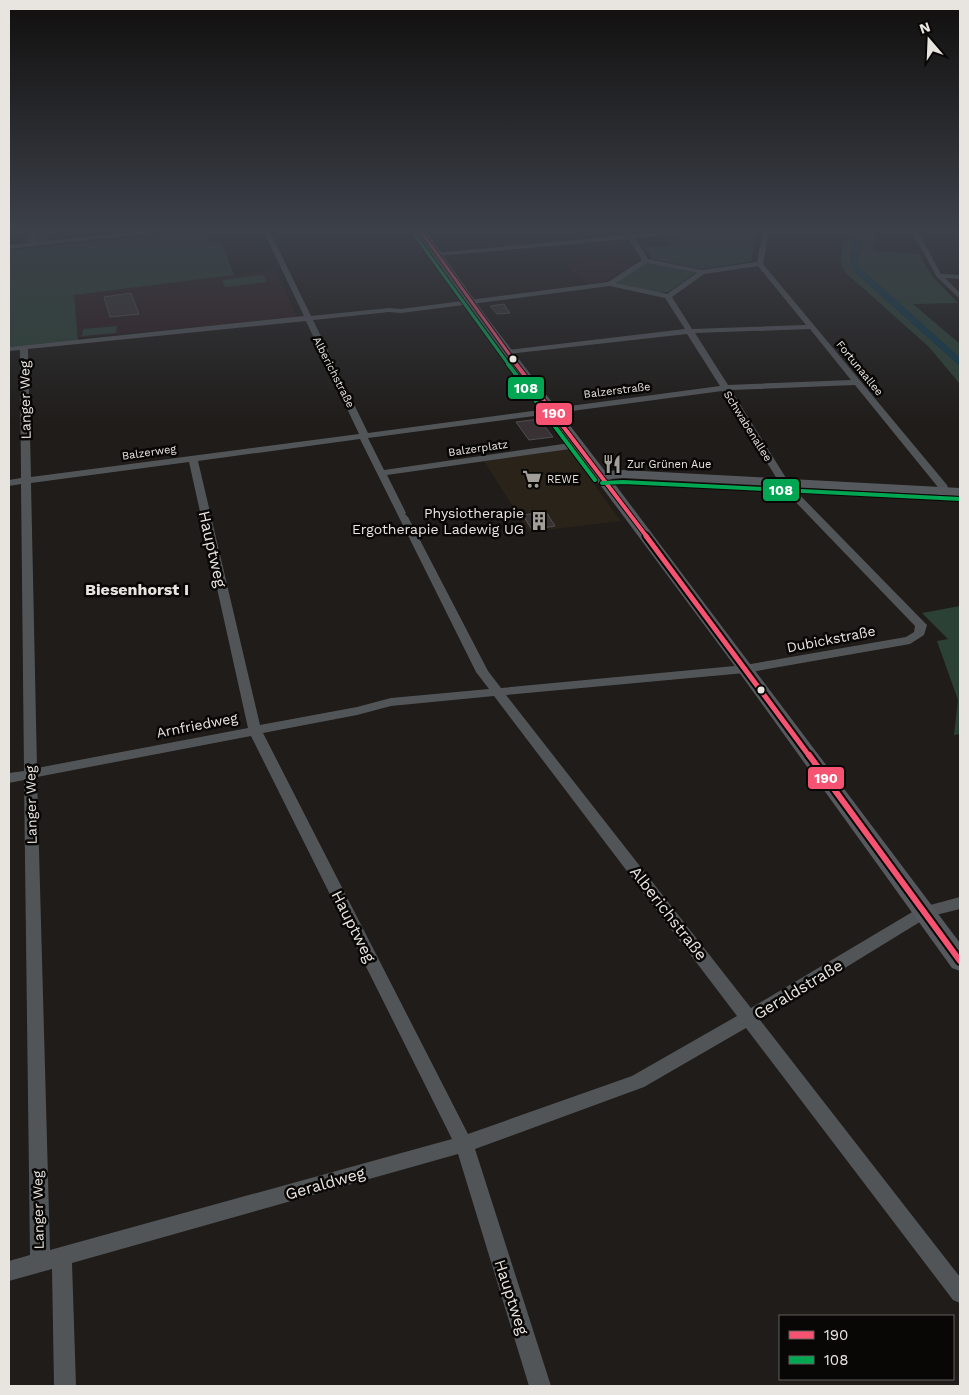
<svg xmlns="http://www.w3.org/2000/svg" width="969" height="1395" viewBox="0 0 969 1395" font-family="'Work Sans',sans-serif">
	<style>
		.built { fill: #2a2319 }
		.education { fill: #2f1e20 }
		.green { fill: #2c4135 }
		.water { fill: #0f3a4a }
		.building { fill: #393235; stroke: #504e4e }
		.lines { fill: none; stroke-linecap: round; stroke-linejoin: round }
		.street { fill: #525558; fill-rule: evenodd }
		.secondary { fill: #55585d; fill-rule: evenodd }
		.bus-1-far3-casing { stroke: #090705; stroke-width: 5 }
		.bus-1-far2-casing { stroke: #090705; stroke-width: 6 }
		.bus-1-far1-casing { stroke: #090705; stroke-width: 9 }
		.bus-1-casing { stroke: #090705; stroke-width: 10 }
		.bus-2-far1-casing { stroke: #090705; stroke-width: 5 }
		.bus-2-casing { stroke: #090705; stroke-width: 6 }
		.bus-1-far3 { stroke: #f65372; stroke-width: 3 }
		.bus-1-far2 { stroke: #f65372; stroke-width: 4 }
		.bus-1-far1 { stroke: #f65372; stroke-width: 5 }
		.bus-1 { stroke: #f65372; stroke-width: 6 }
		.bus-2-far1 { stroke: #00a651; stroke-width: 3 }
		.bus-2 { stroke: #00a651; stroke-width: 4 }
		.bus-dot { fill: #e8e5e1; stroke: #090705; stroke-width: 2 }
		.labels { text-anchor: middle; stroke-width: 5; stroke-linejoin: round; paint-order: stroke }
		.far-street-label { font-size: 11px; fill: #e8e5e1; stroke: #090705 }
		.far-poi-label { font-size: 11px; fill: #e8e5e1; stroke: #090705; text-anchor: start }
		.street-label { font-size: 14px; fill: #e8e5e1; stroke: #090705 }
		.poi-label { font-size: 14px; fill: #e8e5e1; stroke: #090705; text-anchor: end }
		.near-street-label { font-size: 16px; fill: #e8e5e1; stroke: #090705 }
		.quarter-label { font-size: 16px; font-weight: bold; fill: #e8e5e1; stroke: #090705 }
		.line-badge { stroke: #090705; stroke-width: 2 }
		.badge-label { font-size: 14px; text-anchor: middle; font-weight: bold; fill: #fff }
	</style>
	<rect width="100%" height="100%" fill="#1f1c19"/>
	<g class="built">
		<path d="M500 230H574L584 239 505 247 502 243 511 242Z"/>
		<path d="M568 449 621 521 529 532 484 461Z"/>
	</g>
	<g class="education">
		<path d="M605 260 630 266 605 281 588 284 565 265Z"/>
		<path d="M275 270 297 317 78 338 73 295Z"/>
	</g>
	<g class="green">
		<path d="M26 230H53V241L25 243Z"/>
		<path d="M728 230H757L751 262 700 269 652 259 644 247 673 246 662 236Z"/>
		<path d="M840 230H850C856 245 850 251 851 265L858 275 960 366V384L929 347 846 273C835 259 847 246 840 230Z"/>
		<path d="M857 230H874L877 237V241L873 243V251L919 254 931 275 958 303 913 304 960 344V358L857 265 862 246Z"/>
		<path d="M204 231 210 243 221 242 234 275 74 295 78 340 9 347V250Z"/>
		<path d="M650 262 692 271 696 273 668 292 660 293 618 284 617 281 645 263Z"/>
		<path d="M263 275 267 282 225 287 222 280Z"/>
		<path d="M117 326 116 333 82 336 83 329Z"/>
		<path d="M960 606V734L954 735 958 700 937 641 948 639 922 613Z"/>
	</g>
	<path class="water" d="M850 230H857C864 243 858 252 857 265L960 358V366L858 275 851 265 854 244Z"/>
	<g class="building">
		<path d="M131 293 139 314 110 317 104 297Z"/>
		<path d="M504 304 510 313 497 314 490 306Z"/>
		<path d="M539 419 553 437 529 440 516 422Z"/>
		<path d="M546 512 555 526 532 530 523 515Z"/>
	</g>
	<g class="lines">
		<g class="street">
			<path d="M30 230H36V242L155 230H178L9 249V245L30 243Z"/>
			<path d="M263 230H269L311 316 389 308 401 309 608 282 642 260 629 239 436 256 435 255 438 253 626 235 624 230H630L633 235 680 230H705L635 238 648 259 701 270 757 262 763 230H769L763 264 947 485 949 491 947 493H941L937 486 855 385 731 390 791 486 925 623 927 625 924 635 910 644 745 673 506 695 751 1008 919 908 960 897V909L928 917 760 1020 960 1277V1303L953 1300 746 1028 644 1087 475 1149 551 1386H529L458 1154 72 1263 76 1386H54L52 1269 9 1281V1261L30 1255 24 780 9 783V773L24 771 21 484 9 486V480L21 478 20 350 9 351V347L304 316ZM647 263 695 272 697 273 667 294 616 283ZM758 266 806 325 692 329 672 297 704 274ZM610 286 665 298 685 329 508 350 504 352 508 354 687 334 720 386 368 433 313 320 389 312 401 313ZM306 321 359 434 31 477 28 349ZM810 329 851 380 728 385 695 333ZM722 391 784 490 915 626 914 632 906 637 745 665 501 688 488 671 408 517 405 514 406 513 387 475 577 448 582 445 577 442 384 470 368 438ZM360 439 476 672 489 689 391 698 357 707 260 725 198 461ZM189 462 248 728 37 768 31 483ZM494 696 737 1016 632 1076 468 1134 263 733 357 715 391 706ZM251 736 452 1139 50 1250 37 777Z"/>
			<path d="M911 230H917L941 274 960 275V279L945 278 960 293V299L937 277Z"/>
		</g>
		<path class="secondary" d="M415 230H425L488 319 605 471 623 470 960 488V496L623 478 611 479 960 943V971L952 968 731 661 480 323Z"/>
		<g class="bus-1-far3-casing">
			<path id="bus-1-far3" d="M420 230 517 365"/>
		</g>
		<g class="bus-1-far2-casing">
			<path id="bus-1-far2" d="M516 364 647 537"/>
		</g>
		<g class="bus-1-far1-casing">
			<path id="bus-1-far1" d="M646 536 810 757"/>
		</g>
		<g class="bus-1-casing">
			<path id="bus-1" d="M809 755 960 961"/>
		</g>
		<g class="bus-2-far1-casing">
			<path id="bus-2-far1" d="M414 234 509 365"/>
		</g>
		<g class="bus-2-casing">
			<g id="bus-2">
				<path d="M508 364 595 480"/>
				<path d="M602 483 623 482 960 499"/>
			</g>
		</g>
		<use href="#bus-1-far3" class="bus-1-far3"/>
		<use href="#bus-1-far2" class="bus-1-far2"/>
		<use href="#bus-1-far1" class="bus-1-far1"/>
		<use href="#bus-1" class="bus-1"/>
		<use href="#bus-2-far1" class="bus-2-far1"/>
		<use href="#bus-2" class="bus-2"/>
	</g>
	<linearGradient id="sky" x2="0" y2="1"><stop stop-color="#110f0e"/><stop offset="0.54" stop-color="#3c4049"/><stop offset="1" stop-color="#3c4049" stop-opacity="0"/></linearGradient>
	<rect width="969" height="425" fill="url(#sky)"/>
	<defs>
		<g id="restaurant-bare" transform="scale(1.5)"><path d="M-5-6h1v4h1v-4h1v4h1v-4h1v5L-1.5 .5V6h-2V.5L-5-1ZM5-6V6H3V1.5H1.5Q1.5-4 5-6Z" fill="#a29f9b" stroke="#090705" stroke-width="2.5" paint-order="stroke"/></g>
		<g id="supermarket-bare" transform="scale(1.5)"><path d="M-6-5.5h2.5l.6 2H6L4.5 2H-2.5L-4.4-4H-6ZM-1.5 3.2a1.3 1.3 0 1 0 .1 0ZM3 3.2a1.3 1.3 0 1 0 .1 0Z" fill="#a29f9b" stroke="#090705" stroke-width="2.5" paint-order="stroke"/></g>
		<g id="building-bare" transform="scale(1.5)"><path d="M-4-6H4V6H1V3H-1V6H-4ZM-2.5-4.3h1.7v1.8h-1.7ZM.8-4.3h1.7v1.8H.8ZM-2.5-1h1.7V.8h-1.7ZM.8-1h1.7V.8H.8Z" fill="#a29f9b" stroke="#090705" stroke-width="2.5" paint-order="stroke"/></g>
	</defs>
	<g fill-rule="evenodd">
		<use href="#restaurant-bare" x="612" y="464"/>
		<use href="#supermarket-bare" x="532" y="479"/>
		<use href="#building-bare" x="539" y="521"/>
	</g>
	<g class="bus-dot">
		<circle cx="513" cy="359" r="4.5"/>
		<circle cx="761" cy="690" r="4.5"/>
	</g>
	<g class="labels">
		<g class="far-street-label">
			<text transform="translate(860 368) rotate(51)" y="4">Fortunaallee</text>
			<text transform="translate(334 372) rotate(63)" y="4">Alberichstraße</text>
			<text transform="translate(617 390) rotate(-7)" y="4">Balzerstraße</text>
			<text transform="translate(748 426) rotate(58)" y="4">Schwabenallee</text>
			<text transform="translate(478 448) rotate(-8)" y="4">Balzerplatz</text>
			<text transform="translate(149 452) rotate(-8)" y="4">Balzerweg</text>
		</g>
		<g class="far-poi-label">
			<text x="627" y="468">Zur Grünen Aue</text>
			<text x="547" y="483">REWE</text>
		</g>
		<g class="street-label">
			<text transform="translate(25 400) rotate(-91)" y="5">Langer Weg</text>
			<text transform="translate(831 639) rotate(-11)" y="5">Dubickstraße</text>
			<text transform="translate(197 725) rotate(-11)" y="5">Arnfriedweg</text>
			<text transform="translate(31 805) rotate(-91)" y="5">Langer Weg</text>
			<text transform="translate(38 1210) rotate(-91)" y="5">Langer Weg</text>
		</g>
		<g class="poi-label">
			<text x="524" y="518">Physiotherapie<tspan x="524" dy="16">Ergotherapie Ladewig UG</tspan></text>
		</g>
		<g class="near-street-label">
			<text transform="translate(213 549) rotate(77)" y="6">Hauptweg</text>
			<text transform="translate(669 913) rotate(52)" y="6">Alberichstraße</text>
			<text transform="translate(354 926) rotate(63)" y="6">Hauptweg</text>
			<text transform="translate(798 989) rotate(-31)" y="6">Geraldstraße</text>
			<text transform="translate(325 1183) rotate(-16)" y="6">Geraldweg</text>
			<text transform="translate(512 1297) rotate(72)" y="6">Hauptweg</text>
		</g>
		<g class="quarter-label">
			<text x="137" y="595">Biesenhorst I</text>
		</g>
	</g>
	<g class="line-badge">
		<rect x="507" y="376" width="38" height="24" rx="5" fill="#00a651"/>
		<rect x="535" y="402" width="38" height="24" rx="5" fill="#f65372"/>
		<rect x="762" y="478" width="38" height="24" rx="5" fill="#00a651"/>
		<rect x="807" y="766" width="38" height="24" rx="5" fill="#f65372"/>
	</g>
	<g class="badge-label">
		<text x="526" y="393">108</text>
		<text x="554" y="418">190</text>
		<text x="781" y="495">108</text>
		<text x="826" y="783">190</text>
	</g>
	<rect width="969" height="1395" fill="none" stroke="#e8e5e1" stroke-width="20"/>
	<rect x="779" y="1315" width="175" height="65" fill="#090705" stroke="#62605d"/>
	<rect x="789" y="1331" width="25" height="8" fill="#f65372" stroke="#62605d"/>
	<text x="824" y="1340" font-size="15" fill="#e8e5e1">190</text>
	<rect x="789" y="1356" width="25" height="8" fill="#00a651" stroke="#62605d"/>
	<text x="824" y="1365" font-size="15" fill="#e8e5e1">108</text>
	<g transform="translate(929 40) rotate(341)" stroke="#090705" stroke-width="4" paint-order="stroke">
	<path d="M0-4L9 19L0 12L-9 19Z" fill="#e8e5e1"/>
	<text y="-8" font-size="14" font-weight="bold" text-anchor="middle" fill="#e8e5e1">N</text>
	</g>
</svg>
